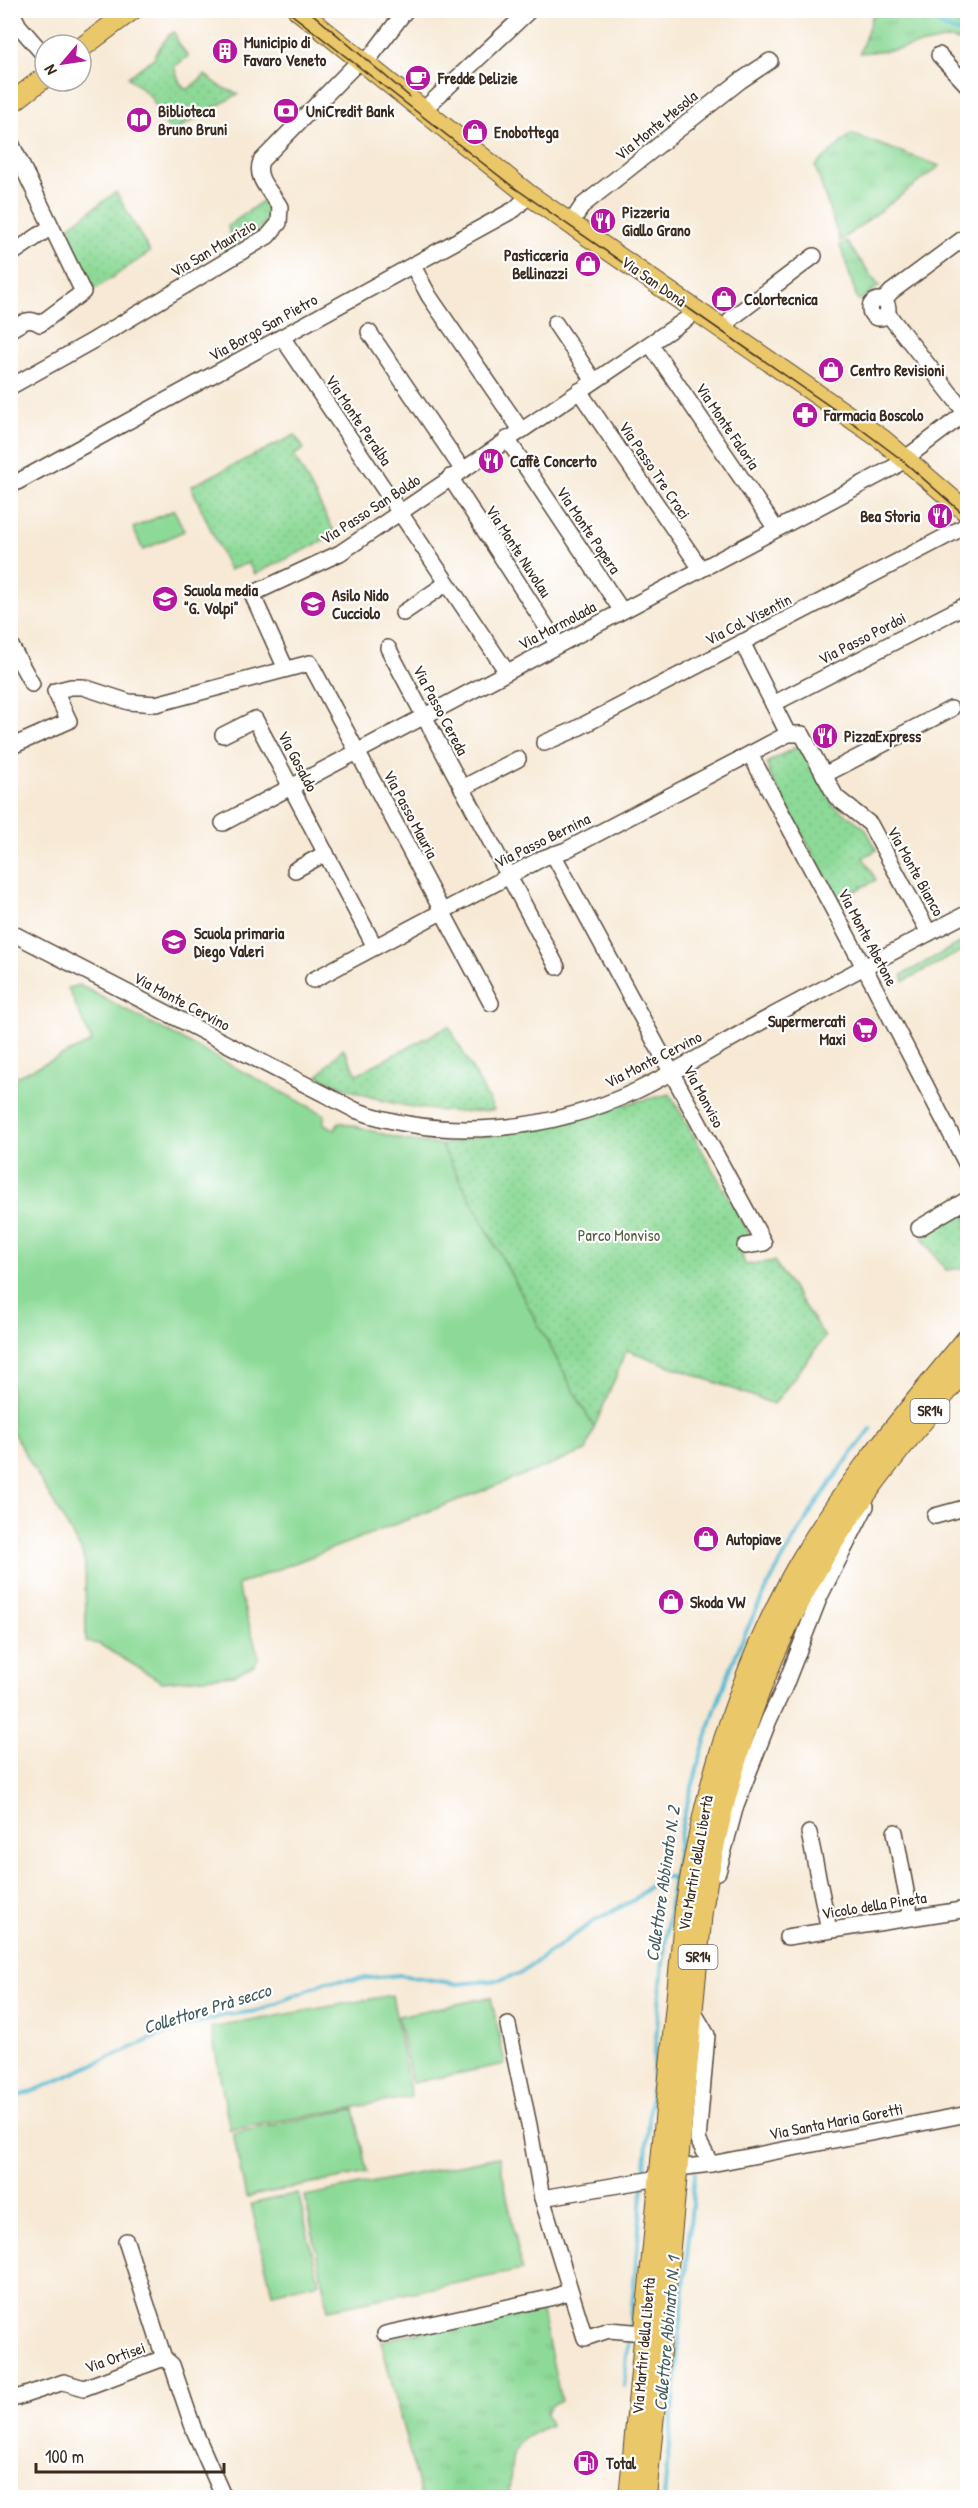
<svg xmlns="http://www.w3.org/2000/svg" width="978" height="2508" viewBox="0 0 978 2508" font-family="'Patrick Hand',sans-serif">
	<style>
		.grass { fill: url(#grass-tufts); stroke: #64825b; stroke-width: 1.5 }
		.park { fill: url(#park-dots); stroke: #64825b; stroke-width: 1.5 }
		.garden { fill: #8dda98; stroke: #64825b; stroke-width: 1.5 }
		.lines { fill: none; stroke-linecap: round; stroke-linejoin: round }
		.stream { stroke: #54bad2; stroke-width: 4 }
		.minor-casing { stroke: #574739; stroke-width: 18 }
		.major-casing { stroke: #574739; stroke-width: 22 }
		.minor { stroke: #fff; stroke-width: 15 }
		.major { stroke: #eac769; stroke-width: 20 }
		.tram { stroke: #3b2a1e; stroke-width: 1.5 }
		.labels { text-anchor: middle; stroke-width: 4.5; stroke-linejoin: round; paint-order: stroke }
		.shield { fill: #fff; stroke: #766a62; stroke-width: 1.5 }
		.shield-label { font-size: 15px; font-weight: bold; fill: #3b2a1e }
		.poi-label { font-size: 16px; font-weight: bold; fill: #3b2a1e; stroke: #fff; text-anchor: start }
		.street-label { font-size: 16px; fill: #3b2a1e; stroke: #fff }
		.park-label { font-size: 16px; fill: #545f43; stroke: #fff }
		.water-label { font-size: 18px; font-style: italic; fill: #445c5d; stroke: #fff }
	</style>
	<defs>
		<pattern id="grass-tufts" width="24" height="20" patternUnits="userSpaceOnUse" patternTransform="scale(1.5)"><rect width="24" height="20" fill="#8dda98"/><path d="M3 7l-1-3M5 7V3M7 7l1-3M15 17l-1-3M17 17v-4M19 17l1-3" fill="none" stroke="#7bbb83"/></pattern>
		<pattern id="park-dots" width="8" height="8" patternUnits="userSpaceOnUse" patternTransform="scale(1.5)"><rect width="8" height="8" fill="#8dda98"/><path d="M2 2h.1M6 6h.1" fill="none" stroke="#7bbb83" stroke-width="1.8" stroke-linecap="round"/></pattern>
	</defs>
	<rect width="100%" height="100%" fill="#fff"/>
	<filter id="ink" filterUnits="userSpaceOnUse"><feTurbulence type="fractalNoise" baseFrequency=".0167" numOctaves="2"/><feDisplacementMap in="SourceGraphic" scale="12" xChannelSelector="R" yChannelSelector="G"/><feConvolveMatrix kernelMatrix="1 2 1 2 8 2 1 2 1" color-interpolation-filters="sRGB"/></filter>
	<filter id="wash" filterUnits="userSpaceOnUse"><feTurbulence type="fractalNoise" baseFrequency=".008" numOctaves="4" result="noise"/><feDisplacementMap in="SourceGraphic" scale="24" xChannelSelector="R" yChannelSelector="G"/><feGaussianBlur stdDeviation="1.35" result="paint"/><feColorMatrix in="noise" values="0 0 0 0 0 0 0 0 0 0 0 0 0 0 0 0 0 1.4 0 .05"/><feComposite in="paint" operator="in"/></filter>
	<g filter="url(#wash)">
		<rect width="100%" height="100%" fill="#f7e9d5"/>
		<g class="grass">
			<path d="M874 11H940L954 20 967 25V42L949 39 893 50 860 53Z"/>
			<path d="M851 134 940 166 840 241 815 166Z"/>
			<path d="M846 241 879 286 858 301 840 245Z"/>
			<path d="M540 2304 561 2401 552 2405 546 2413 550 2425C507 2445 514 2446 509 2491L511 2497H421L381 2341Z"/>
		</g>
		<g class="park">
			<path d="M174 32 179 44 188 56 174 67 180 83 187 90 205 75 223 88 238 94 171 133 150 96 128 77 155 57V54L168 36Z"/>
			<path d="M116 192 150 252 89 293 59 234Z"/>
			<path d="M264 200 268 215 261 228 222 254 230 235 228 226Z"/>
			<path d="M295 435 304 449 294 455 336 535 255 574 248 563 229 570 191 486Z"/>
			<path d="M796 747 808 757 833 805 865 828 877 850 863 857 876 880 838 900 769 773 767 763Z"/>
			<path d="M967 939V948L904 981 902 975Z"/>
			<path d="M449 1026 494 1110C435 1117 371 1102 318 1076L343 1048 357 1074Z"/>
			<path d="M670 1094 750 1235 742 1255 745 1265 774 1261 825 1337 774 1404 627 1350 594 1428 441 1145Z"/>
			<path d="M967 1207V1268L946 1270 922 1238 930 1229Z"/>
		</g>
		<g class="garden">
			<path d="M174 510 184 531 143 550 133 528Z"/>
			<path d="M79 985 325 1115 323 1123 335 1130 339 1122 405 1140 441 1145 594 1428 586 1451 237 1585 259 1657 254 1665 234 1675 162 1682 99 1644 86 1642 85 1564 82 1552 11 1429V1079L92 1042 68 988Z"/>
			<path d="M392 1995 411 2097 230 2130 211 2028Z"/>
			<path d="M491 1997 505 2064 412 2083 398 2016Z"/>
			<path d="M354 2109 367 2173 246 2197 233 2133Z"/>
			<path d="M499 2157 522 2270 328 2309 305 2196Z"/>
			<path d="M298 2193 319 2282 272 2293 251 2204Z"/>
		</g>
		<g class="lines">
			<g class="stream">
				<path d="M922 10 943 27 968 35"/>
				<path d="M10 2098 29 2093 165 2033 225 2015 258 2011 326 1982 400 1975 458 1984 499 1980 519 1974 597 1919 634 1900 660 1877H675"/>
				<path d="M644 2177C655 2061 661 1944 681 1830 684 1812 690 1795 695 1777 727 1651 789 1530 871 1429"/>
				<path d="M630 2329 643 2184"/>
				<path d="M624 2386 629 2336"/>
				<path d="M664 2498 695 2173"/>
			</g>
		</g>
	</g>
	<g filter="url(#ink)">
		<g class="lines">
			<g class="minor-casing">
				<g id="minor">
					<path d="M11 10 19 26 45 56"/>
					<path d="M939 55 968 86"/>
					<path d="M365 64 406 10"/>
					<path d="M422 111 530 10"/>
					<path d="M10 141 83 292 40 324C28 316 22 323 10 330"/>
					<path d="M571 223 583 205 740 81 770 61"/>
					<path d="M10 255 51 227"/>
					<path d="M413 266 429 296 521 430"/>
					<circle cx="879" cy="309" r="9"/>
					<path d="M884 300 891 292 968 235"/>
					<path d="M887 313 965 412"/>
					<path d="M555 323 594 381"/>
					<path d="M725 330 732 318 814 256"/>
					<path d="M369 332 462 469"/>
					<path d="M282 337 507 672"/>
					<path d="M650 344 776 529"/>
					<path d="M10 387 94 340 268 236 279 223 280 207C272 192 254 179 261 161L360 60"/>
					<path d="M579 391 701 569"/>
					<path d="M507 439 622 611"/>
					<path d="M450 477 558 645"/>
					<path d="M10 486 515 209 529 195"/>
					<path d="M403 613 447 583"/>
					<path d="M742 642 788 734"/>
					<path d="M10 644 32 684"/>
					<path d="M388 648 557 967"/>
					<path d="M286 669 252 594 340 553 688 318 696 310"/>
					<path d="M773 704 968 604"/>
					<path d="M223 735 255 719 375 947"/>
					<path d="M544 743 572 731 962 528 968 522"/>
					<path d="M10 747 69 721 55 691 71 687H83L129 702 156 704 310 663 491 1003"/>
					<path d="M750 754 872 982 968 1167"/>
					<path d="M824 775 951 709"/>
					<path d="M462 788 518 759"/>
					<path d="M223 823 894 467 968 411"/>
					<path d="M553 854 764 1243 745 1246"/>
					<path d="M295 870 326 853"/>
					<path d="M10 932 355 1110C446 1143 552 1131 638 1090 683 1068 726 1041 770 1017 836 982 901 947 968 913"/>
					<path d="M313 980 543 858 566 850 788 734H802L836 797 870 824 929 933"/>
					<path d="M919 1228 968 1199"/>
					<path d="M935 1516 968 1507"/>
					<path d="M895 1832 911 1918"/>
					<path d="M809 1833 829 1930"/>
					<path d="M718 1872 736 1805 769 1720 784 1688 820 1596 866 1506"/>
					<path d="M787 1937 968 1909"/>
					<path d="M508 2025 529 2125 542 2198 659 2178"/>
					<path d="M711 2164 968 2114"/>
					<path d="M678 2168 711 2164 698 2140 707 2035 693 2011"/>
					<path d="M542 2198 585 2338 609 2330 644 2333"/>
					<path d="M126 2241 164 2358 172 2365 194 2430 224 2498"/>
					<path d="M385 2334 554 2297 570 2291"/>
					<path d="M10 2400 64 2382 84 2388 164 2358"/>
				</g>
			</g>
			<g class="major-casing">
				<g id="major">
					<path d="M298 10 529 195 883 440 968 513"/>
					<path d="M81 48 132 10"/>
					<path d="M10 104 45 77"/>
					<path d="M629 2498 685 1909C703 1794 736 1681 791 1578 839 1490 905 1414 968 1337"/>
					<path d="M646 2498 702 1911C720 1799 753 1688 807 1587 850 1506 910 1437 968 1366"/>
				</g>
			</g>
			<use href="#minor" class="minor"/>
			<use href="#major" class="major"/>
			<g class="tram">
				<path d="M286 10 512 186 841 414 902 460 968 518"/>
				<path d="M308 10 410 97"/>
			</g>
		</g>
	</g>
	<defs>
		<g id="building-disc" transform="scale(1.35)"><circle r="9.5" fill="#b5179e" stroke="#fff"/><path d="M-4-6H4V6H1V3H-1V6H-4ZM-2.5-4.3h1.7v1.8h-1.7ZM.8-4.3h1.7v1.8H.8ZM-2.5-1h1.7V.8h-1.7ZM.8-1h1.7V.8H.8Z" fill="#fff"/></g>
		<g id="cafe-disc" transform="scale(1.35)"><circle r="9.5" fill="#b5179e" stroke="#fff"/><path d="M-5.5-4.5H6V0H3Q3 3.5 0 3.5H-2.5Q-5.5 3.5-5.5 0ZM3-3.2v2h1.7v-2ZM-6 4.5H4V6H-6Z" fill="#fff"/></g>
		<g id="bank-disc" transform="scale(1.35)"><circle r="9.5" fill="#b5179e" stroke="#fff"/><path d="M-6-4H6V4H-6ZM0-2.3a2.3 2.3 0 1 0 0 4.6a2.3 2.3 0 1 0 0-4.6Z" fill="#fff"/></g>
		<g id="library-disc" transform="scale(1.35)"><circle r="9.5" fill="#b5179e" stroke="#fff"/><path d="M-6-4Q-3-5.5-.7-3.5V5Q-3 3-6 4ZM6-4Q3-5.5 .7-3.5V5Q3 3 6 4Z" fill="#fff"/></g>
		<g id="shop-disc" transform="scale(1.35)"><circle r="9.5" fill="#b5179e" stroke="#fff"/><path d="M-5-2.5h2.3a2.7 3.5 0 0 1 5.4 0H5L5.5 6h-11ZM-1.5-2.5h3a1.5 2.3 0 0 0-3 0Z" fill="#fff"/></g>
		<g id="restaurant-disc" transform="scale(1.35)"><circle r="9.5" fill="#b5179e" stroke="#fff"/><path d="M-5-6h1v4h1v-4h1v4h1v-4h1v5L-1.5 .5V6h-2V.5L-5-1ZM5-6V6H3V1.5H1.5Q1.5-4 5-6Z" fill="#fff"/></g>
		<g id="pharmacy-disc" transform="scale(1.35)"><circle r="9.5" fill="#b5179e" stroke="#fff"/><path d="M-2-6h4v4h4v4h-4v4h-4v-4h-4v-4h4Z" fill="#fff"/></g>
		<g id="school-disc" transform="scale(1.35)"><circle r="9.5" fill="#b5179e" stroke="#fff"/><path d="M0-5L7-2L0 1L-7-2ZM-4 1L0 2.5L4 1V4Q0 6-4 4Z" fill="#fff"/></g>
		<g id="supermarket-disc" transform="scale(1.35)"><circle r="9.5" fill="#b5179e" stroke="#fff"/><path d="M-6-5.5h2.5l.6 2H6L4.5 2H-2.5L-4.4-4H-6ZM-1.5 3.2a1.3 1.3 0 1 0 .1 0ZM3 3.2a1.3 1.3 0 1 0 .1 0Z" fill="#fff"/></g>
		<g id="fuel-disc" transform="scale(1.35)"><circle r="9.5" fill="#b5179e" stroke="#fff"/><path d="M-5.5-6h7V0h2V4h1.3V-2.5L3-4.5l.8-.8L6-3V5H2.5V1h-1V6h-7ZM-4.2-4.7v3.2H.2V-4.7Z" fill="#fff"/></g>
	</defs>
	<g fill-rule="evenodd">
		<use href="#building-disc" x="225" y="51"/>
		<use href="#cafe-disc" x="418" y="78"/>
		<use href="#bank-disc" x="286" y="111"/>
		<use href="#library-disc" x="139" y="120"/>
		<use href="#shop-disc" x="475" y="132"/>
		<use href="#restaurant-disc" x="603" y="221"/>
		<use href="#shop-disc" x="588" y="264"/>
		<use href="#shop-disc" x="724" y="299"/>
		<use href="#shop-disc" x="831" y="370"/>
		<use href="#pharmacy-disc" x="805" y="415"/>
		<use href="#restaurant-disc" x="491" y="461"/>
		<use href="#restaurant-disc" x="940" y="516"/>
		<use href="#school-disc" x="165" y="599"/>
		<use href="#school-disc" x="313" y="604"/>
		<use href="#restaurant-disc" x="825" y="736"/>
		<use href="#school-disc" x="174" y="942"/>
		<use href="#supermarket-disc" x="865" y="1030"/>
		<use href="#shop-disc" x="706" y="1539"/>
		<use href="#shop-disc" x="671" y="1602"/>
		<use href="#fuel-disc" x="586" y="2463"/>
	</g>
	<g class="labels">
		<g class="shield">
			<rect x="910.5" y="1399" width="39" height="24" rx="4.5"/>
			<rect x="678.5" y="1945" width="39" height="24" rx="4.5"/>
		</g>
		<g class="shield-label">
			<text x="930" y="1416">SR14</text>
			<text x="698" y="1962">SR14</text>
		</g>
		<g class="poi-label">
			<text x="244" y="48">Municipio di<tspan x="244" dy="18">Favaro Veneto</tspan></text>
			<text x="438" y="84">Fredde Delizie</text>
			<text x="158" y="117">Biblioteca<tspan x="158" dy="18">Bruno Bruni</tspan></text>
			<text x="306" y="117">UniCredit Bank</text>
			<text x="494" y="138">Enobottega</text>
			<text x="622" y="218">Pizzeria<tspan x="622" dy="18">Giallo Grano</tspan></text>
			<text x="568" y="261" text-anchor="end">Pasticceria<tspan x="568" dy="18">Bellinazzi</tspan></text>
			<text x="744" y="305">Colortecnica</text>
			<text x="850" y="376">Centro Revisioni</text>
			<text x="824" y="421">Farmacia Boscolo</text>
			<text x="510" y="467">Caffè Concerto</text>
			<text x="920" y="522" text-anchor="end">Bea Storia</text>
			<text x="184" y="596">Scuola media<tspan x="184" dy="18">"G. Volpi"</tspan></text>
			<text x="332" y="601">Asilo Nido<tspan x="332" dy="18">Cucciolo</tspan></text>
			<text x="844" y="742">PizzaExpress</text>
			<text x="194" y="939">Scuola primaria<tspan x="194" dy="18">Diego Valeri</tspan></text>
			<text x="846" y="1027" text-anchor="end">Supermercati<tspan x="846" dy="18">Maxi</tspan></text>
			<text x="726" y="1545">Autopiave</text>
			<text x="690" y="1608">Skoda VW</text>
			<text x="606" y="2469">Total</text>
		</g>
		<g class="street-label">
			<text transform="translate(656 125) rotate(-39)" y="6">Via Monte Mesola</text>
			<text transform="translate(213 248) rotate(-31)" y="6">Via San Maurizio</text>
			<text transform="translate(654 281) rotate(35)" y="6">Via San Donà</text>
			<text transform="translate(263 327) rotate(-29)" y="6">Via Borgo San Pietro</text>
			<text transform="translate(359 420) rotate(56)" y="6">Via Monte Peralba</text>
			<text transform="translate(728 426) rotate(56)" y="6">Via Monte Faloria</text>
			<text transform="translate(655 470) rotate(56)" y="6">Via Passo Tre Croci</text>
			<text transform="translate(370 509) rotate(-33)" y="6">Via Passo San Boldo</text>
			<text transform="translate(589 530) rotate(56)" y="6">Via Monte Popera</text>
			<text transform="translate(519 551) rotate(57)" y="6">Via Monte Nuvolau</text>
			<text transform="translate(748 619) rotate(-27)" y="6">Via Col Visentin</text>
			<text transform="translate(557 625) rotate(-28)" y="6">Via Marmolada</text>
			<text transform="translate(862 638) rotate(-27)" y="6">Via Passo Pordoi</text>
			<text transform="translate(441 710) rotate(62)" y="6">Via Passo Cereda</text>
			<text transform="translate(298 761) rotate(62)" y="6">Via Gosaldo</text>
			<text transform="translate(411 814) rotate(62)" y="6">Via Passo Mauria</text>
			<text transform="translate(542 840) rotate(-26)" y="6">Via Passo Bernina</text>
			<text transform="translate(916 871) rotate(61)" y="6">Via Monte Bianco</text>
			<text transform="translate(868 937) rotate(62)" y="6">Via Monte Abetone</text>
			<text transform="translate(182 1001) rotate(28)" y="6">Via Monte Cervino</text>
			<text transform="translate(653 1059) rotate(-27)" y="6">Via Monte Cervino</text>
			<text transform="translate(704 1096) rotate(62)" y="6">Via Monviso</text>
			<text transform="translate(695 1863) rotate(-80)" y="6">Via Martiri della Libertà</text>
			<text transform="translate(874 1905) rotate(-9)" y="6">Vicolo della Pineta</text>
			<text transform="translate(836 2121) rotate(-11)" y="6">Via Santa Maria Goretti</text>
			<text transform="translate(643 2346) rotate(-85)" y="6">Via Martiri della Libertà</text>
			<text transform="translate(115 2357) rotate(-20)" y="6">Via Ortisei</text>
		</g>
		<g class="park-label">
			<text x="619" y="1241">Parco Monviso</text>
		</g>
		<g class="water-label">
			<text transform="translate(663 1884) rotate(-82)" y="6">Collettore Abbinato N. 2</text>
			<text transform="translate(207 2009) rotate(-17)" y="6">Collettore Prà secco</text>
			<text transform="translate(667 2334) rotate(-85)" y="6">Collettore Abbinato N. 1</text>
		</g>
	</g>
	<rect width="978" height="2508" fill="none" stroke="#fff" stroke-width="36"/>
	<g transform="translate(63 63) rotate(241)"><circle r="28" fill="#ffffff" stroke="#b1aaa5" stroke-width="1.5"/>
	<path d="M0-4.5L10 22L0 15L-10 22Z" fill="#b5179e"/>
	<text y="-9" font-size="16" font-weight="bold" text-anchor="middle" fill="#3b2a1e">N</text>
	</g>
	<path d="M36 2463v9h188v-9" fill="none" stroke="#3b2a1e" stroke-width="3"/>
	<text x="45" y="2463" font-size="18" fill="#3b2a1e" stroke="#ffffff" stroke-width="4.5" paint-order="stroke">100 m</text>
</svg>
